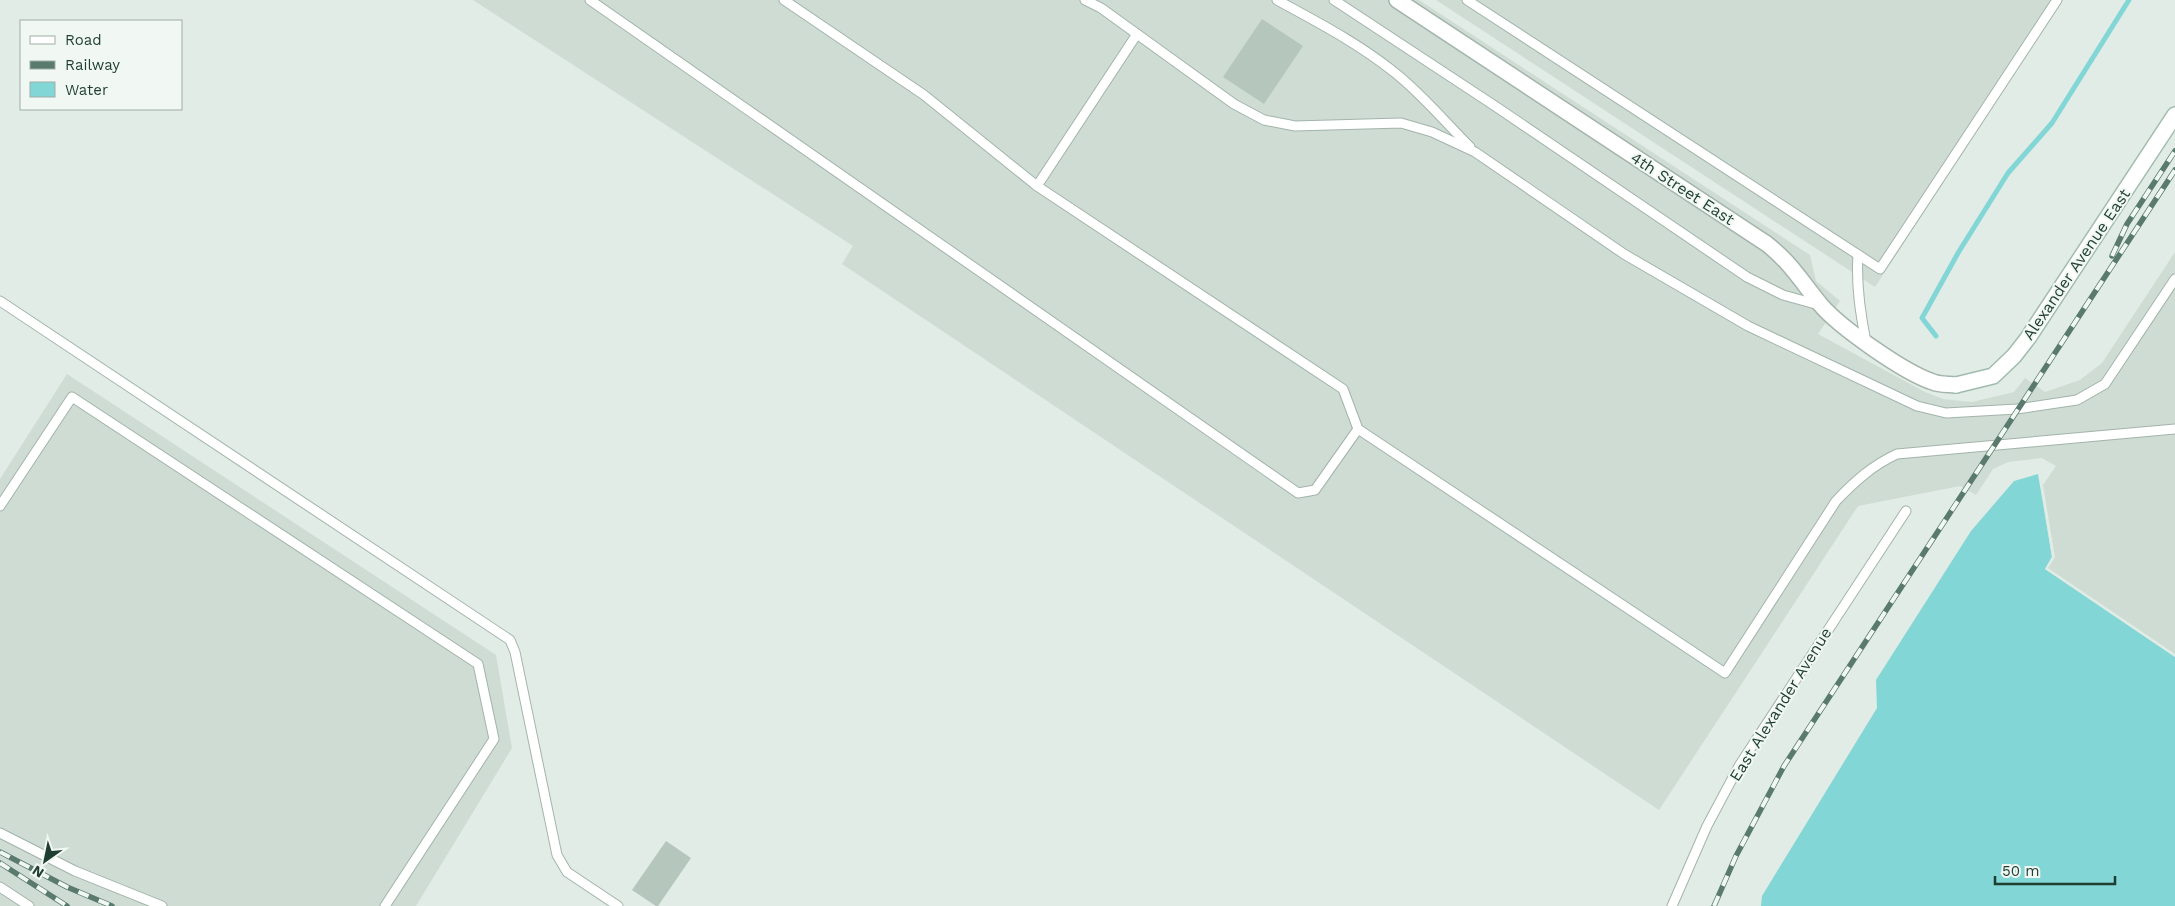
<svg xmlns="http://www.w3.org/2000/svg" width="2175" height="906" viewBox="0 0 2175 906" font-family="'Work Sans',sans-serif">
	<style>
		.built { fill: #cedcd3 }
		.water { fill: #83d6d6 }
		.pier { fill: #e0ece5 }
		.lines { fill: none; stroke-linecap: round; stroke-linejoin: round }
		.stream { stroke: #83d6d6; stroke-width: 5 }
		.building { fill: #b5c7bd }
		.lane-casing { stroke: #a2b4ab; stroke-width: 11 }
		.street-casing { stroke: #a2b4ab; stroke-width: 18 }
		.secondary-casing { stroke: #a0bcae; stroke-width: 18 }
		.lane { stroke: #fff; stroke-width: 9 }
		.street { stroke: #fff; stroke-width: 15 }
		.secondary { stroke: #fff; stroke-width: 15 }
		.rail-casing { stroke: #597a6c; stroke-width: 5.5 }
		.rail { stroke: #f1f8f3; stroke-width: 4; stroke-dasharray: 11; stroke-linecap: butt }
		.labels { text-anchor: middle; stroke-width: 4; stroke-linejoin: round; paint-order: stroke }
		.street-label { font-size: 16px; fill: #1f3e31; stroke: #f1f8f3 }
	</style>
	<rect width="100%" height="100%" fill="#e0ece5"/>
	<g class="built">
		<path d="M473 0H1419L1810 255 1816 281 1840 301 1818 334 1925 392 1943 399 1972 402 2014 392 2025 378 2045 392 2080 380 2102 363 2175 252V657L2045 569 2052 557 2041 488 2056 466 2042 458 2008 462 1993 469 1976 495 1960 486 1858 506 1659 810 842 264 853 246Z"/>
		<path d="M1436 0H2063L1875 287Z"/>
		<path d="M67 374 496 655 512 748 416 906H0V479Z"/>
	</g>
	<path class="water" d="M2038 474 2052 557 2045 569 2175 657V906H1761L1762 896 1877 708 1876 680 1971 531 2014 481Z"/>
	<path class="pier" d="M2043 485 2055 557 2048 568 2175 654V657L2045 569 2052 557 2041 488Z"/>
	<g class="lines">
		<path class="stream" d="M1936 336 1922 318 1958 253 2008 173 2052 123 2129 0"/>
	</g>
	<g class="building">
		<path d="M1262 19 1303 46 1264 104 1223 77Z"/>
		<path d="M666 841 691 858 658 906H656L632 890Z"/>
	</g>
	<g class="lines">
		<g class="lane-casing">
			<g id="lane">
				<path d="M590 0 1298 493 1315 490 1358 429"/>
				<path d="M784 0 924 95 1037 186 1343 389 1358 429 1725 673 1836 501C1855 481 1873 465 1897 454L2175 429"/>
				<path d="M1085 0 1101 8 1234 104 1264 120 1295 126 1401 123 1432 132 1475 152 1624 254 1748 326 1917 406 1946 413 2017 409 2077 400 2105 384 2175 279"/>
				<path d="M1277 0C1317 22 1358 43 1394 72 1422 94 1445 122 1470 147"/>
				<path d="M1334 0 1495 106 1747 277 1783 295 1819 305"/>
				<path d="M1467 0 1880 269 2057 0"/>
				<path d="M1037 186 1137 34"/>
				<path d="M1858 255C1856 285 1860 312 1866 342"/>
				<path d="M0 301 510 640 515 652 557 855 567 872 618 906"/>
				<path d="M0 506 72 397 478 664 494 739 385 906"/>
				<path d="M0 833 75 871 162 906"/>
				<path d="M0 887 29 906"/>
				<path d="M1672 906 1707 826 1739 766 1906 511"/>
			</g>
		</g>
		<g class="street-casing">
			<path id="street" d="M1397 0 1767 244C1792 264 1801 281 1820 304 1839 327 1905 373 1933 382 1940 385 1949 384 1956 385"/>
		</g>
		<g class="secondary-casing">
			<path id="secondary" d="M1956 385 1993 376 2014 356 2028 338 2175 115"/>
		</g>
		<use href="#lane" class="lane"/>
		<use href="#street" class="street"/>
		<use href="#secondary" class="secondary"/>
		<g class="rail-casing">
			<g id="rail">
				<path d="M2112 256 2127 224 2175 151"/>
				<path d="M0 852 67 887 112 906"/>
				<path d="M0 863 67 906"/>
				<path d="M1714 906 1736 856 1784 766 2175 170"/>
			</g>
		</g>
		<use href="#rail" class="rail"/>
	</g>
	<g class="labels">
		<g class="street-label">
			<text transform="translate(1683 188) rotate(33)" y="6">4th Street East</text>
			<text transform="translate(2076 264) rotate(-56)" y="6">Alexander Avenue East</text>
			<text transform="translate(1780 704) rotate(-58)" y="6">East Alexander Avenue</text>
		</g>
	</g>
	<rect x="20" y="20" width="162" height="90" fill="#f1f8f3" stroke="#9daea5"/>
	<rect x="30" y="36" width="25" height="8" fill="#ffffff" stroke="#9daea5"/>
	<text x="65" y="45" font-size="15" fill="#1f3e31">Road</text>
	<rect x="30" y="61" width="25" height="8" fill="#597a6c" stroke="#9daea5"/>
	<text x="65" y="70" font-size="15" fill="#1f3e31">Railway</text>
	<rect x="30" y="82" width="25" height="15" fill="#83d6d6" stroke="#9daea5"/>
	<text x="65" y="95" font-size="15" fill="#1f3e31">Water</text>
	<g transform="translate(45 861) rotate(213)" stroke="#f1f8f3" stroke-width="4" paint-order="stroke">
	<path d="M0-4L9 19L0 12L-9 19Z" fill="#1f3e31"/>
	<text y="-8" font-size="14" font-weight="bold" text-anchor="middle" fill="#1f3e31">N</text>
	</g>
	<path d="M1995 876v8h120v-8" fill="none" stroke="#1f3e31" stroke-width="2.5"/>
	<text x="2002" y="876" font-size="15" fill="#1f3e31" stroke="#f1f8f3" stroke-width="4" paint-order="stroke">50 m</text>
</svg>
